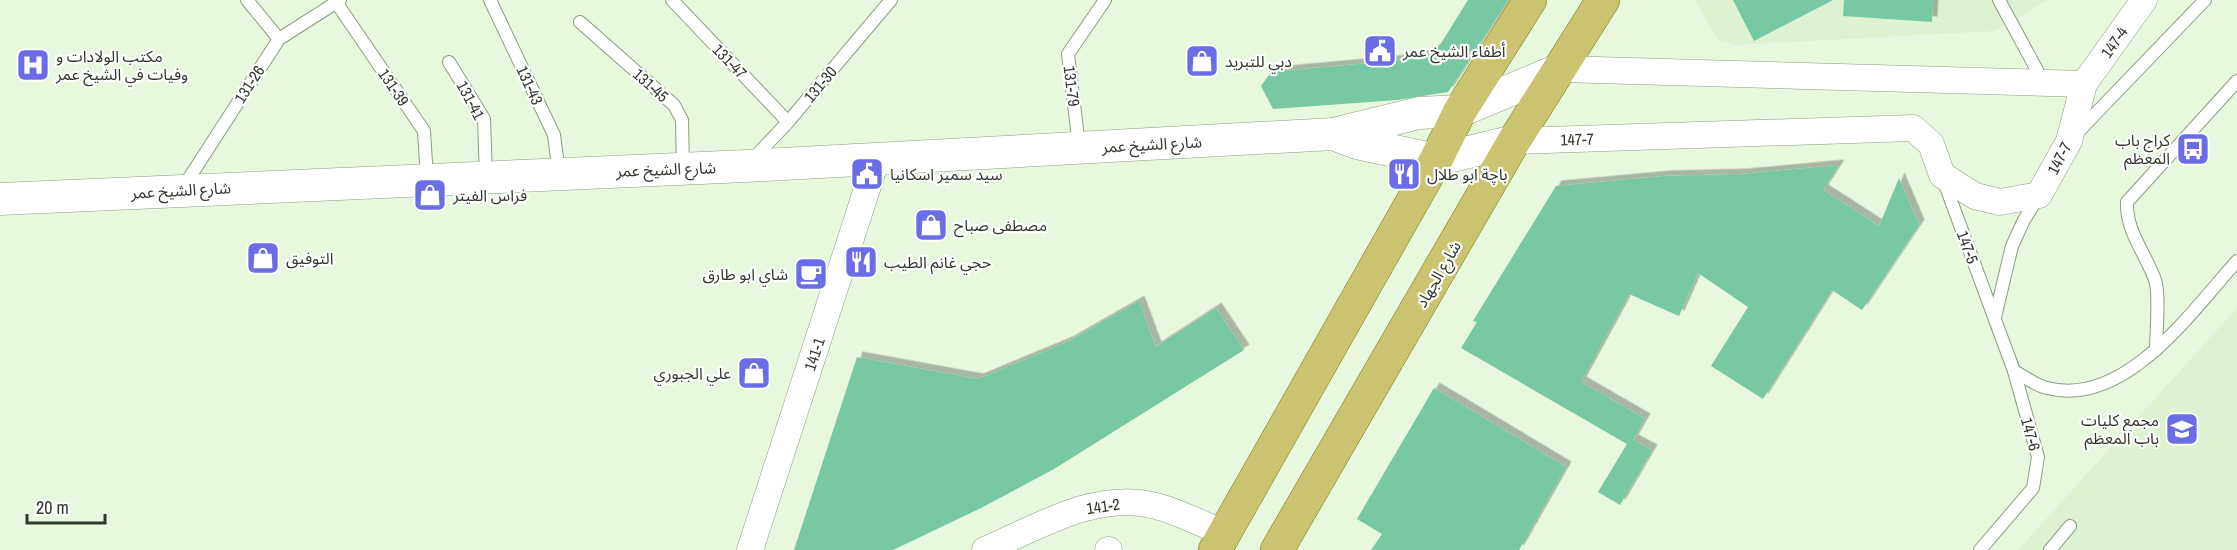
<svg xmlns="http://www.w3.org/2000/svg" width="2237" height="550" viewBox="0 0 2237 550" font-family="'Archivo Narrow','Noto Sans Arabic',sans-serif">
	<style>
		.built { fill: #ddf2d1 }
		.building { fill: #77c8a3; filter: url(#shadow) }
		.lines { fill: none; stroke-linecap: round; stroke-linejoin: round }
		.service-casing { stroke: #8d9c85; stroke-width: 14 }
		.minor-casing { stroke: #8d9c85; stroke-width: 27 }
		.tertiary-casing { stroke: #8d9c85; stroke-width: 33 }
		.primary-casing { stroke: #7d791a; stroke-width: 34 }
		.service { stroke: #fff; stroke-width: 12 }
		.minor { stroke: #fff; stroke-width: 26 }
		.tertiary { stroke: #fff; stroke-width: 32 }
		.primary { stroke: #cac470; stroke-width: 33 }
		.labels { text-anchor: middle; stroke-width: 4.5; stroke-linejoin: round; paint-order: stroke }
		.street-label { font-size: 16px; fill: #31372d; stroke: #fff }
		.poi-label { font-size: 16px; fill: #31372d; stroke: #fff; text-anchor: start }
	</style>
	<defs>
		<filter id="shadow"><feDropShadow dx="5.5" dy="-5.5" stdDeviation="0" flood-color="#0004"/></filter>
	</defs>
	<rect width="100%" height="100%" fill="#e8f8df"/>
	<g class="built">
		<path d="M1695 0H2048L1995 31 1736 45 1718 40Z"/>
		<path d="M2237 308V550H2018Z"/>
	</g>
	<g class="building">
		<path d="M1468 0H1508L1448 92 1397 100 1273 109 1261 86 1271 72 1413 59 1429 54 1440 45Z"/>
		<path d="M1733 0H1833L1754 41Z"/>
		<path d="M1844 0H1933L1932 22 1843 16Z"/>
		<path d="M1839 165 1823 190 1879 226 1899 178 1919 225 1862 310 1832 290 1763 399 1711 366 1748 307 1698 273 1679 316 1629 294 1581 382 1645 419 1633 440 1652 450 1620 505 1598 492 1627 444 1461 348 1477 322 1473 321 1556 186 1664 176 1741 174Z"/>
		<path d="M1139 301 1156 347 1216 308 1244 350 1054 469 981 508 893 550H794L857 357 978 379 1067 342Z"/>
		<path d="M1434 388 1566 467 1519 550H1371L1382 534 1357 519Z"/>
	</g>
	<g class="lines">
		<g class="service-casing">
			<g id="service">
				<path d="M247 0 279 39"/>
				<path d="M490 0 554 135 559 173"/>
				<path d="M672 0 788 122"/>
				<path d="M1999 0 2044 83"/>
				<path d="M336 2 424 131 427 179"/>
				<path d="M580 22 674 105 682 120 683 168"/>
				<path d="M449 62 484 119 486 177"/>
				<path d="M2077 133 2205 0"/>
				<path d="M1079 146 1068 54 1105 0"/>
				<path d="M752 160 788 122 891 0"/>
				<path d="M1943 179 2014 371 2038 457 2033 488 1980 550"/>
				<path d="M182 189 279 39 340 0"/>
				<path d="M1995 317 2012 246 2024 220 2039 196"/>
				<path d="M2156 350C2156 333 2160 294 2155 280 2145 252 2126 232 2127 202L2237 81"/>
				<path d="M2014 371C2024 376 2036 386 2047 388 2125 408 2191 312 2237 261"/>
				<path d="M2050 550 2070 526"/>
			</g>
		</g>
		<g class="minor-casing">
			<g id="minor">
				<path d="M1561 69 2084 84"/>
				<path d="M1514 141 1913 128 1931 144 1942 175 1975 196 2000 202 2039 195 2069 141 2084 84 2144 0"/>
				<path d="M750 550 877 158"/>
				<path d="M985 550C1038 527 1097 490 1156 506 1179 512 1202 524 1224 533"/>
				<path d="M1108 550H1109"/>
			</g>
		</g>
		<g class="tertiary-casing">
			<g id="tertiary">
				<path d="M1333 134 1357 143 1436 160 1514 141"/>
				<path d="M0 199 746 166 1333 134 1419 113 1460 111 1561 69"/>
			</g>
		</g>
		<g class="primary-casing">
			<g id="primary">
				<path d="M1215 550 1436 160 1460 111 1530 0"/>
				<path d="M1277 550 1514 141 1603 0"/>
			</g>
		</g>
		<use href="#service" class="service"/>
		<use href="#minor" class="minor"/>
		<use href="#tertiary" class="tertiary"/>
		<use href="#primary" class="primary"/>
	</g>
	<defs>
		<g id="civic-square" transform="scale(1.725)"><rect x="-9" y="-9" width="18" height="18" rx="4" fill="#6b6de7" stroke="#fff"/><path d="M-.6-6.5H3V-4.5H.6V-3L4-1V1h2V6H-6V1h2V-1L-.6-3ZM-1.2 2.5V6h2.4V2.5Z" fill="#fff"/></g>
		<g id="shop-square" transform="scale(1.725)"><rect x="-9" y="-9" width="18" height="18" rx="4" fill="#6b6de7" stroke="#fff"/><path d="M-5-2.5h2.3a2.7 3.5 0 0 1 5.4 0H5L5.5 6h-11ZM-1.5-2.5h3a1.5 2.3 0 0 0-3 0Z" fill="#fff"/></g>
		<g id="hospital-square" transform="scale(1.725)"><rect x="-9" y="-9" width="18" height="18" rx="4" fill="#6b6de7" stroke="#fff"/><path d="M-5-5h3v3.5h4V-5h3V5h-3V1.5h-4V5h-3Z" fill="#fff"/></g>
		<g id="bus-square" transform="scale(1.725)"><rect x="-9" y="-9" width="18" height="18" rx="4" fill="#6b6de7" stroke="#fff"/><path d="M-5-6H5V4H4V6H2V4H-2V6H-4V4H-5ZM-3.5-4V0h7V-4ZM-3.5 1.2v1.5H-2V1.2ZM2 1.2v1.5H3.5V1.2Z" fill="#fff"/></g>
		<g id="restaurant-square" transform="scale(1.725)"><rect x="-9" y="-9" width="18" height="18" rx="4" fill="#6b6de7" stroke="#fff"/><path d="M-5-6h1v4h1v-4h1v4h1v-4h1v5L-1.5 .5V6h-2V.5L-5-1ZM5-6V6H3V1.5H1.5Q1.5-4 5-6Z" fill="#fff"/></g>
		<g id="cafe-square" transform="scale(1.725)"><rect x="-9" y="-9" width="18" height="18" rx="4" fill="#6b6de7" stroke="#fff"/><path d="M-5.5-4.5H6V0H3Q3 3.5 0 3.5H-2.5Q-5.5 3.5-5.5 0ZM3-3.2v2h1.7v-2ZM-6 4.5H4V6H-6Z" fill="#fff"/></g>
		<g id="university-square" transform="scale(1.725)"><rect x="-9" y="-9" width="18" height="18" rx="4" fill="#6b6de7" stroke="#fff"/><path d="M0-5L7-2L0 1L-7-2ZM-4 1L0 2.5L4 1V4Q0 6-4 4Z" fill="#fff"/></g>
	</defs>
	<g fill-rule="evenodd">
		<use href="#civic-square" x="1380" y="51"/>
		<use href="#shop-square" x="1202" y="61"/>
		<use href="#hospital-square" x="33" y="65"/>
		<use href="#bus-square" x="2193" y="149"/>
		<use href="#civic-square" x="867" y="174"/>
		<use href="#restaurant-square" x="1404" y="174"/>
		<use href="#shop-square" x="430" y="195"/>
		<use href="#shop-square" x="931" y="225"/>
		<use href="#shop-square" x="263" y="258"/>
		<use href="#restaurant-square" x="861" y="262"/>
		<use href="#cafe-square" x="811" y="274"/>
		<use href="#shop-square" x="754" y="373"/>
		<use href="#university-square" x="2182" y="429"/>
	</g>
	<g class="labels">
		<g class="street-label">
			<text transform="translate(2114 42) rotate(-55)" y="6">147-4</text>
			<text transform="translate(730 61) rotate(46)" y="6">131-47</text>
			<text transform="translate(249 84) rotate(-57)" y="6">131-26</text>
			<text transform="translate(820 84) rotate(-50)" y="6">131-30</text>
			<text transform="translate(530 85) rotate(65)" y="6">131-43</text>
			<text transform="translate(651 85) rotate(42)" y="6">131-45</text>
			<text transform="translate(1072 86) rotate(83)" y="6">131-79</text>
			<text transform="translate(394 87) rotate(56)" y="6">131-39</text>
			<text transform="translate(471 100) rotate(62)" y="6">131-41</text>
			<text transform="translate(1577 139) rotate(-2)" y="6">147-7</text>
			<text transform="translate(1152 144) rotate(-3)" y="6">شارع الشيخ عمر</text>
			<text transform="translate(2059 158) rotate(-63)" y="6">147-7</text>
			<text transform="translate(666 169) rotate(-2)" y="6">شارع الشيخ عمر</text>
			<text transform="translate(181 190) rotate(-3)" y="6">شارع الشيخ عمر</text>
			<text transform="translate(1968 247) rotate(70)" y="6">147-5</text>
			<text transform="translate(1438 274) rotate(-60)" y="6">شارع الجهاد</text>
			<text transform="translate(814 354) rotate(-72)" y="6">141-1</text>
			<text transform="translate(2031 434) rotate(75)" y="6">147-6</text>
			<text transform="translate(1103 506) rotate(-8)" y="6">141-2</text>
		</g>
		<g class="poi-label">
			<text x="1403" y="57">أطفاء الشيخ عمر</text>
			<text x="56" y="62">مكتب الولادات و<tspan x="56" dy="18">وفيات في الشيخ عمر</tspan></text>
			<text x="1225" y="67">دبي للتبريد</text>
			<text x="2170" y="146" text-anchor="end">كراج باب<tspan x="2170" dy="18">المعظم</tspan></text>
			<text x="890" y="180">سيد سمير اسكانيا</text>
			<text x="1427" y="180">باچة ابو طلال</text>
			<text x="453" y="201">فراس الفيتر</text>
			<text x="954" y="231">مصطفى صباح</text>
			<text x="286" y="264">التوفيق</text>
			<text x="884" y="268">حجي غانم الطيب</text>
			<text x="788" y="280" text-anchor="end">شاي ابو طارق</text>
			<text x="731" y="379" text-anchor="end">علي الجبوري</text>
			<text x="2159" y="426" text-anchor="end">مجمع كليات<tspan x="2159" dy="18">باب المعظم</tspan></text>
		</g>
	</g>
	<path d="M27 514v9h78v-9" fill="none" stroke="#31372d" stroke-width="3"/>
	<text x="36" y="514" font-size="18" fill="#31372d" stroke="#ffffff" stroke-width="4.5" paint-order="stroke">20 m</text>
</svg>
